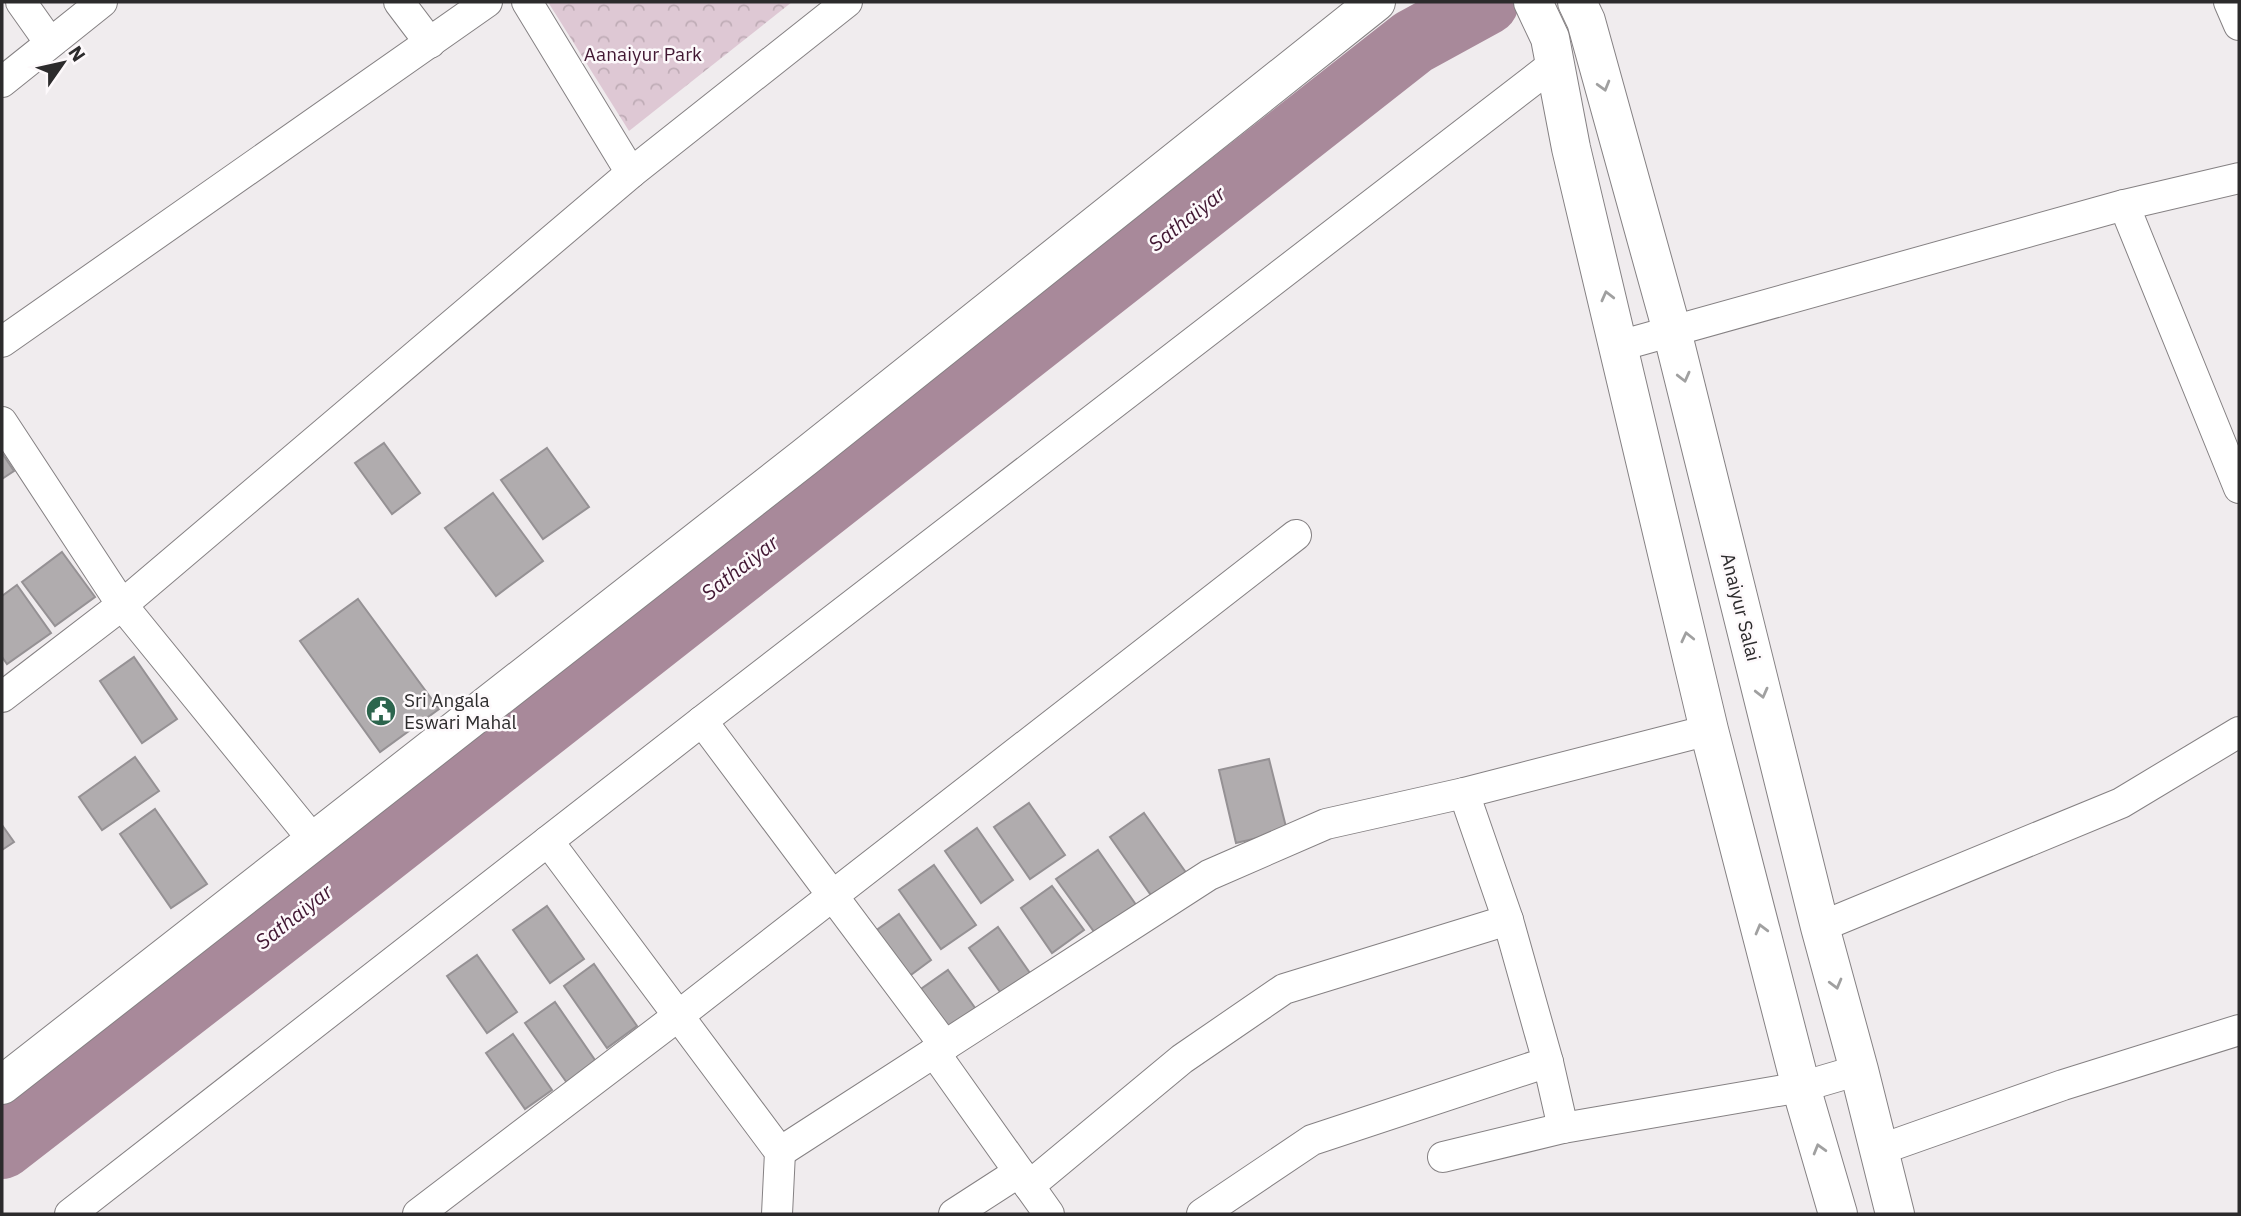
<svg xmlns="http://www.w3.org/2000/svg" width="2241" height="1216" viewBox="0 0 2241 1216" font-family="'IBM Plex Sans',sans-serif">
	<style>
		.forest { fill: url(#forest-crowns) }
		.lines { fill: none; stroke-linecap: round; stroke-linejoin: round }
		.river { stroke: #a8899a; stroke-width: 66 }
		.building { fill: #b0acae; stroke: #959194; stroke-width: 2 }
		.street-casing { stroke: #858183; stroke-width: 32 }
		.secondary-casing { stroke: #858183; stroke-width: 40 }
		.primary-casing { stroke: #858183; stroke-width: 40 }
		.street { stroke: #fff; stroke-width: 30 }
		.secondary { stroke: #fff; stroke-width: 38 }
		.primary { stroke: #fff; stroke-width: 38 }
		.oneway { stroke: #a0a0a0 }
		.labels { text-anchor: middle; stroke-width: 5; stroke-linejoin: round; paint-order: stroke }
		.park-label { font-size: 19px; fill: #421833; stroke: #fdf9fb }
		.street-label { font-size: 19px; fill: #2c2b2c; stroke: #fdf9fb }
		.poi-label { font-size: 19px; fill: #2c2b2c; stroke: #fdf9fb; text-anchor: start }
		.water-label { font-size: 21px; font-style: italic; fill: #421833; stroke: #fdf9fb }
	</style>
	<defs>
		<pattern id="forest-crowns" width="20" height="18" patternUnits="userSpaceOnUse" patternTransform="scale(1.75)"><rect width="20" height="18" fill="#dec8d4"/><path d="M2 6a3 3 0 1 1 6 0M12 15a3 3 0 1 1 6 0" fill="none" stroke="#bfacb6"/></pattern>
	</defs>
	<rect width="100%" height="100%" fill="#f0ecee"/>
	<path class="forest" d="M548 2H792L629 131Z"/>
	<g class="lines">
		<path class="river" d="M2 1146 362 867 1413 42 1486 2"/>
	</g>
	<g class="building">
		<path d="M384 443 420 493 392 514 355 463Z"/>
		<path d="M547 448 589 507 543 539 501 480Z"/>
		<path d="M2 453 14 471 2 479Z"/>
		<path d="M493 493 543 561 496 596 445 528Z"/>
		<path d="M62 552 95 597 55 626 22 582Z"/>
		<path d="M17 585 51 633 7 664 2 657V596Z"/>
		<path d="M358 599 439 709 380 752 300 641Z"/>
		<path d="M134 657 177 719 142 743 100 681Z"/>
		<path d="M135 757 159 791 102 830 79 797Z"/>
		<path d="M1269 759 1287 831 1236 843 1219 770Z"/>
		<path d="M1029 803 1065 855 1030 879 994 827Z"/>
		<path d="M155 809 207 884 171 908 120 834Z"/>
		<path d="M1144 813 1187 874 1153 898 1110 837Z"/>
		<path d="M2 825 14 842 2 850Z"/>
		<path d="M977 828 1013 880 981 903 945 851Z"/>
		<path d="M1098 850 1141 912 1100 940 1056 879Z"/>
		<path d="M934 865 976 925 941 949 899 890Z"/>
		<path d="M1052 886 1084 930 1052 953 1021 908Z"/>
		<path d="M547 906 584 959 550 983 513 930Z"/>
		<path d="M899 914 931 960 904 980 871 934Z"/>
		<path d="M998 927 1032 976 1003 996 969 948Z"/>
		<path d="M477 955 517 1012 487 1033 447 976Z"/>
		<path d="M594 964 637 1026 607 1048 564 986Z"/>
		<path d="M948 970 978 1012 948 1034 918 991Z"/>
		<path d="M555 1002 597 1063 567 1083 525 1023Z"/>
		<path d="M513 1034 552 1090 525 1109 486 1053Z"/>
	</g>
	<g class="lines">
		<g class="street-casing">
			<g id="street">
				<path d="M21 2 50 43"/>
				<path d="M399 2 430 43"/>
				<path d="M527 2 631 173"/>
				<path d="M2229 2 2239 25"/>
				<path d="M2 82 102 2"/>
				<path d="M2124 205 2239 488"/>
				<path d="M2 342 487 2"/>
				<path d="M1619 346 2124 205 2239 178"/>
				<path d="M2 422 122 605 2 697"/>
				<path d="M702 721 945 1046"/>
				<path d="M314 841 122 605 631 173 847 2"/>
				<path d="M548 841 780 1152 777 1214"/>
				<path d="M1820 927 2121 803 2239 732"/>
				<path d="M934 1052 1049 1214"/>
				<path d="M1548 1062 1563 1128"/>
				<path d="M1879 1150 2063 1085 2239 1030"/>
				<path d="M780 1152 1209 875 1326 824 1464 793 1709 730"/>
				<path d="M1443 1157 1563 1128 1801 1087 1859 1070"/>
				<path d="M1029 1186 1182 1059 1284 989 1508 920"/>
				<path d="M70 1214 702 721 1554 64"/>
				<path d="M418 1214 678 1016 1296 535"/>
				<path d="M954 1214 1019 1172"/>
				<path d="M1202 1214 1312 1140 1548 1062 1508 920 1464 793"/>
			</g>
		</g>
		<g class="secondary-casing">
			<path id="secondary" d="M2 1085 805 457 1376 2"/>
		</g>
		<g class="primary-casing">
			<g id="primary">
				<path d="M1533 2 1550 38 1571 148 1709 730 1801 1087 1838 1214"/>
				<path d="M1577 2 1586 21 1672 331 1820 927 1859 1070 1895 1214"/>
			</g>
		</g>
		<use href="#street" class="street"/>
		<use href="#secondary" class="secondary"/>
		<use href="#primary" class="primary"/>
	</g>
	<defs><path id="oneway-chevron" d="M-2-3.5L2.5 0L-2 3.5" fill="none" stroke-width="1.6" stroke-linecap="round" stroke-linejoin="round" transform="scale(1.75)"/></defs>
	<g class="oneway">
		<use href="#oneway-chevron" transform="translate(1604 86) rotate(74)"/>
		<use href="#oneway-chevron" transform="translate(1607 296) rotate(-104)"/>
		<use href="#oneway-chevron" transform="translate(1684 377) rotate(76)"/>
		<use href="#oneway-chevron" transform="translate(1687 637) rotate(-103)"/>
		<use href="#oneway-chevron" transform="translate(1762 693) rotate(76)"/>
		<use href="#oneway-chevron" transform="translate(1761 929) rotate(-105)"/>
		<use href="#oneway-chevron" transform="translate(1836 984) rotate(75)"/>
		<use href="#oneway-chevron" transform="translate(1819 1149) rotate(-106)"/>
	</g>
	<defs>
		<g id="civic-disc" transform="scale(1.575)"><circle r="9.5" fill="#2c654d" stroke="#fdf9fb"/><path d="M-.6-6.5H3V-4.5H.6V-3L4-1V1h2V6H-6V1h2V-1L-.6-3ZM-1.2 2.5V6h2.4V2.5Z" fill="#fff"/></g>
	</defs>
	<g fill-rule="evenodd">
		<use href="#civic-disc" x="381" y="711"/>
	</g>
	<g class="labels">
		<g class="park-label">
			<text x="643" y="61">Aanaiyur Park</text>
		</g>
		<g class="street-label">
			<text transform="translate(1741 607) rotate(76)" y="7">Anaiyur Salai</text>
		</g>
		<g class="poi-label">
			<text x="404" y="707">Sri Angala<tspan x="404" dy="22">Eswari Mahal</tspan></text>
		</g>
		<g class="water-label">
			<text transform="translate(1187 219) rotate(-38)" y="7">Sathaiyar</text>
			<text transform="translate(740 568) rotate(-38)" y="7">Sathaiyar</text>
			<text transform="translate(294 917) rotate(-38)" y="7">Sathaiyar</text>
		</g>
	</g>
	<rect width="2241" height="1216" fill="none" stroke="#2c2b2c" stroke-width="7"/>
	<g transform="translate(63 63) rotate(56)" stroke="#fdf9fb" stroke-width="5" paint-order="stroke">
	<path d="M0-5L12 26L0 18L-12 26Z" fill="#2c2b2c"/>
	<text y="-10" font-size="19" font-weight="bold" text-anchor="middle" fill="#2c2b2c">N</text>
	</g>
</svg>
